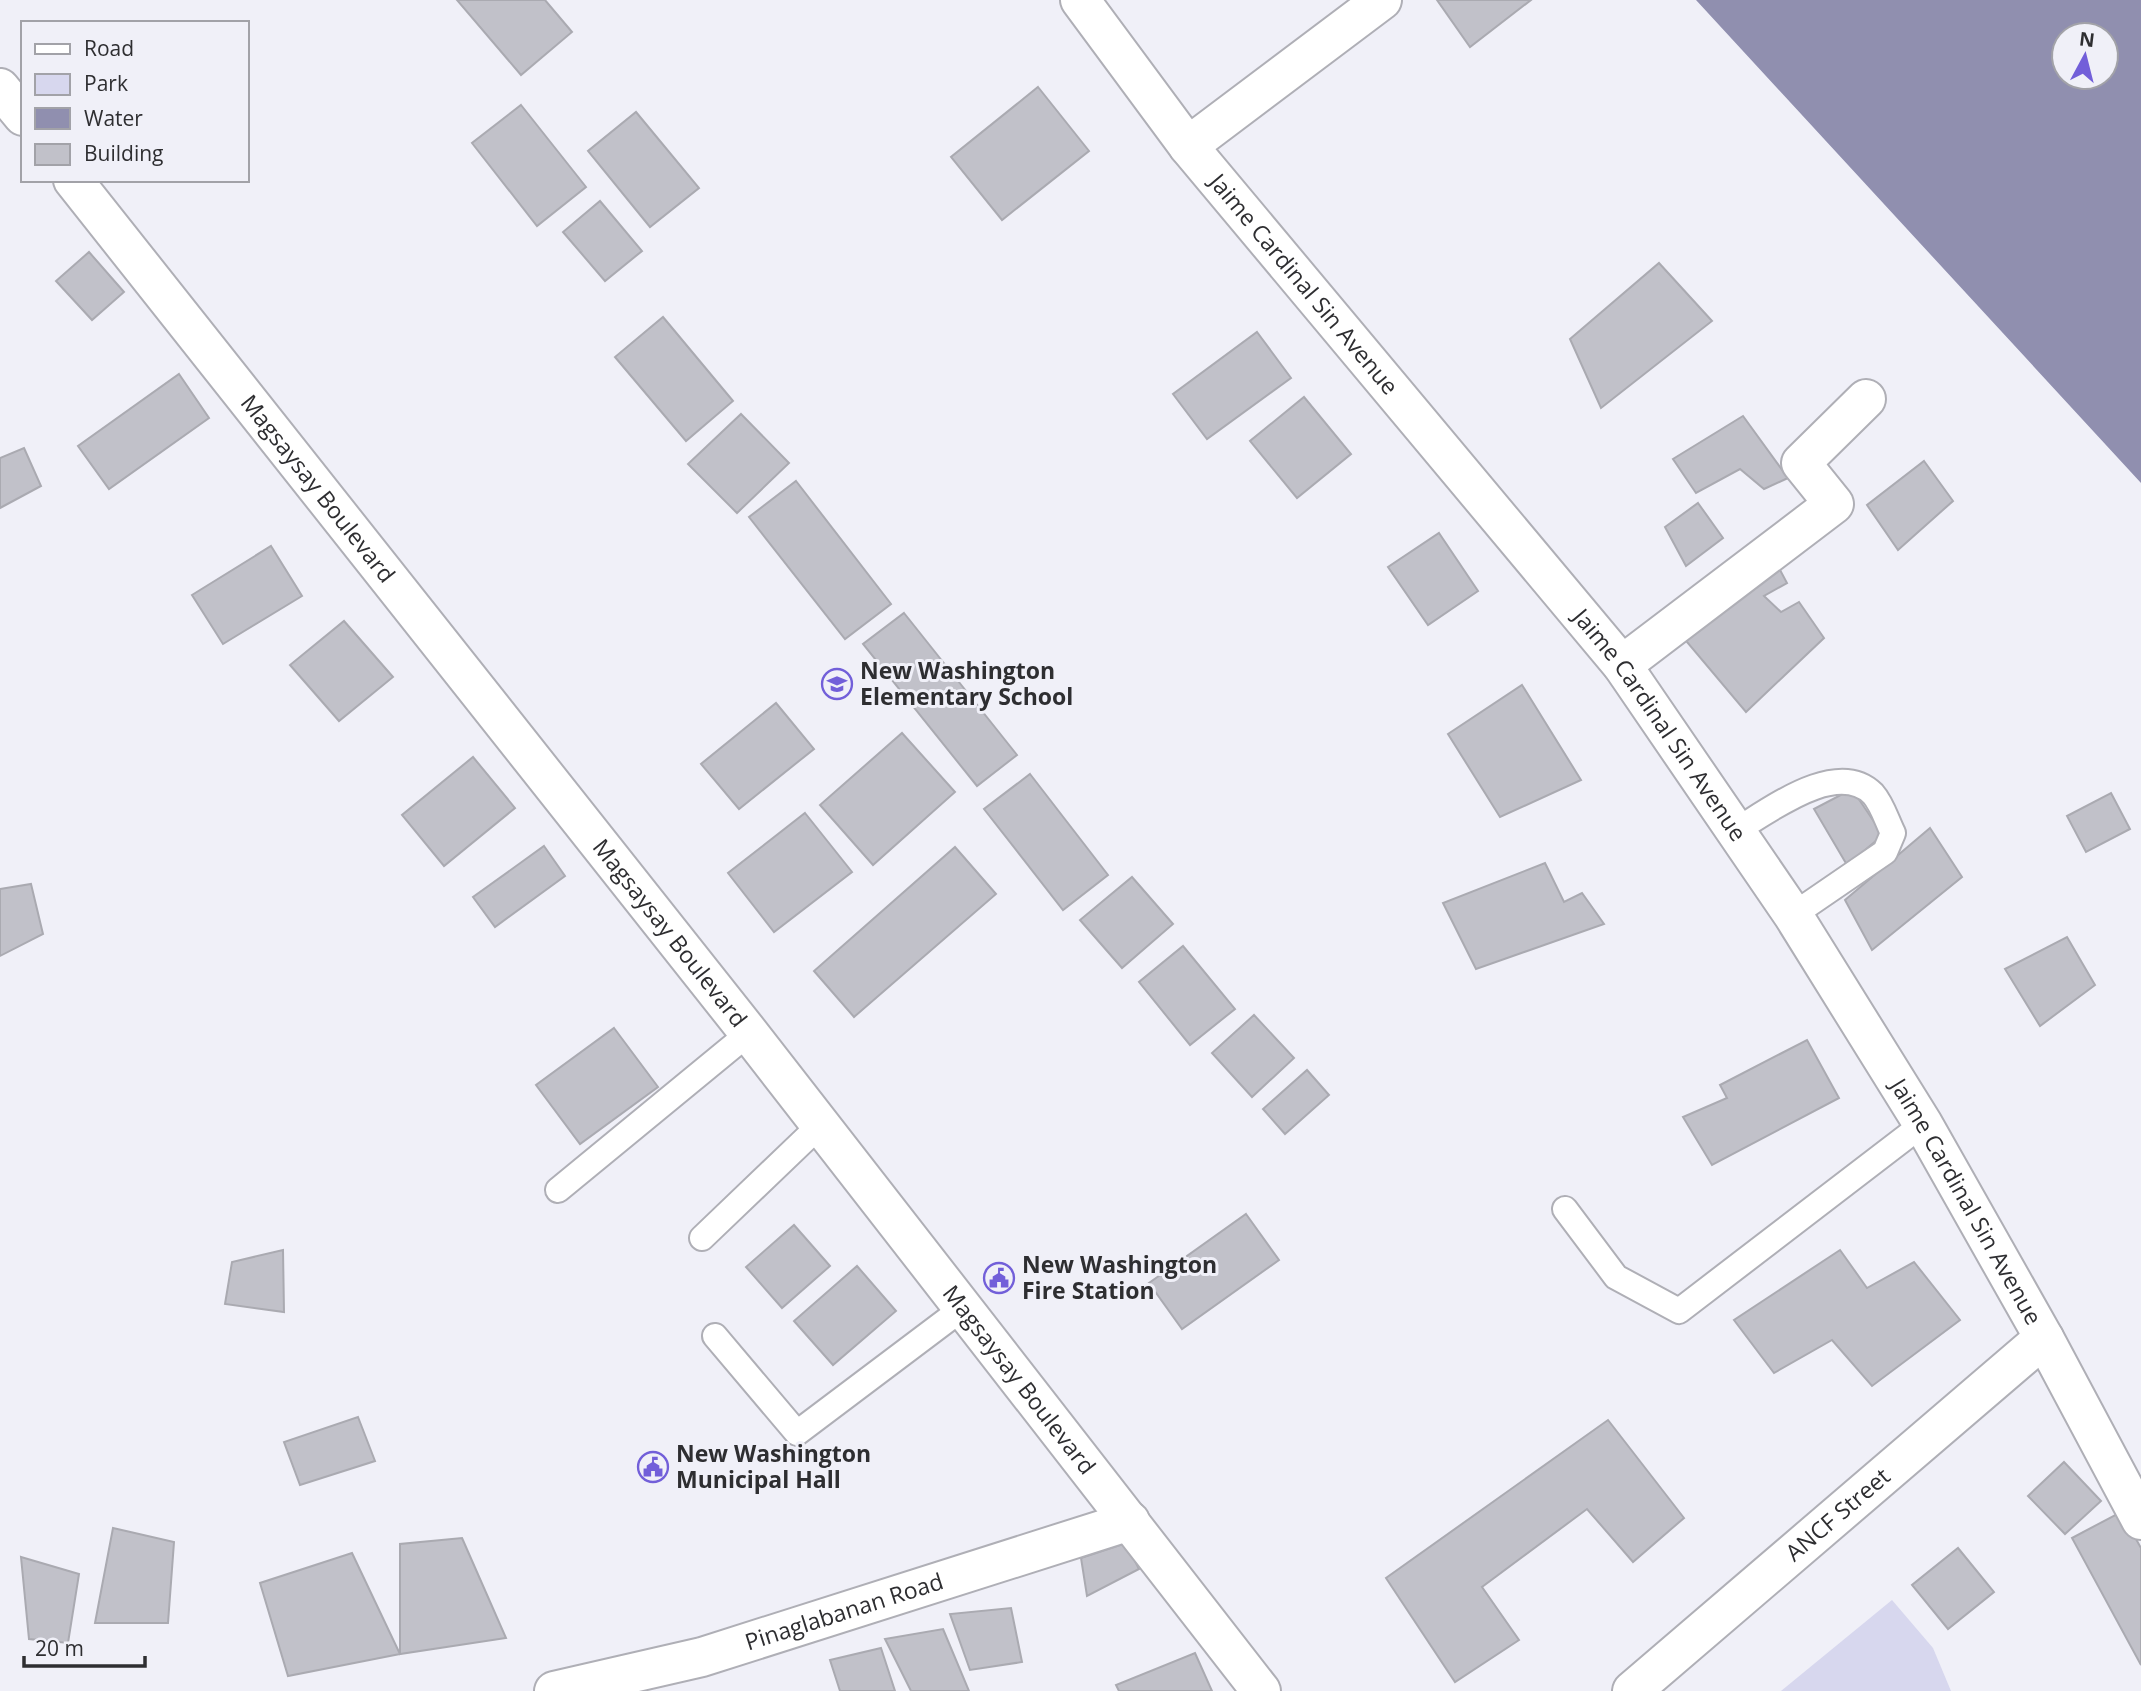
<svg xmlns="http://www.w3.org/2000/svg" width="2141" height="1691" viewBox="0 0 2141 1691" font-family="'Open Sans',sans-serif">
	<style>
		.green { fill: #d7d7ee }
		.water { fill: #908faf; fill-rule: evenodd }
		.building { fill: #c1c1c9; stroke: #aaaab1; stroke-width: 2 }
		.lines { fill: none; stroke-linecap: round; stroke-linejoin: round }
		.service-casing { stroke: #afafb6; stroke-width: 28 }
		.minor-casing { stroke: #afafb6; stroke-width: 42 }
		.secondary-casing { stroke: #afafb6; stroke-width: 42 }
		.service { stroke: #fff; stroke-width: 24 }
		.minor { stroke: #fff; stroke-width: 38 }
		.secondary { stroke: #fff; stroke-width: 38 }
		.labels { text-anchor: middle; stroke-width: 6; stroke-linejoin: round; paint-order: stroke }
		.street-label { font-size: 23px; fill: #2e2e31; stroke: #f0f0f8 }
		.poi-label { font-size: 23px; font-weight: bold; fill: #2e2e31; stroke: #f0f0f8; text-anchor: start }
	</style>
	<rect width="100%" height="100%" fill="#f0f0f8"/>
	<path class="green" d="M1892 1600 1933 1648 1951 1691H1781Z"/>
	<path class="water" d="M1696 0H2141V483ZM2064 35H2106V77H2064Z"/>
	<g class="building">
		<path d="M457 0H545L572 32 521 75Z"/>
		<path d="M1437 0H1531L1470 47Z"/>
		<path d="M1038 87 1089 151 1002 220 951 157Z"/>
		<path d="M521 105 586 187 537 226 472 143Z"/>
		<path d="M636 112 699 188 650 227 588 151Z"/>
		<path d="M600 201 642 251 605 281 563 232Z"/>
		<path d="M89 252 124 292 92 320 56 281Z"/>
		<path d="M1659 263 1712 321 1601 408 1570 339Z"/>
		<path d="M663 317 733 401 686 441 615 357Z"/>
		<path d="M1257 332 1291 378 1207 439 1173 394Z"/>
		<path d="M179 374 209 418 109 489 78 446Z"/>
		<path d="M1304 397 1351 454 1297 498 1250 441Z"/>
		<path d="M741 414 789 463 737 513 688 464Z"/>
		<path d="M1743 416 1788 478 1764 489 1740 469 1696 493 1673 459Z"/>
		<path d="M24 448 41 486 0 508V458Z"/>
		<path d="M1924 461 1953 501 1898 550 1867 505Z"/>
		<path d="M796 481 891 604 845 639 749 517Z"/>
		<path d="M1698 503 1723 538 1686 566 1665 527Z"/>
		<path d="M1439 533 1478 591 1428 625 1388 567Z"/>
		<path d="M271 546 302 596 223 644 192 595Z"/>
		<path d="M1772 555 1787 583 1764 596 1781 612 1799 602 1824 638 1746 712 1676 629Z"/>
		<path d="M904 613 1017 755 977 786 863 644Z"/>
		<path d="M344 621 393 677 339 721 290 665Z"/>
		<path d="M1522 685 1581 780 1500 817 1448 734Z"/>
		<path d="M776 703 814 749 739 809 701 764Z"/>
		<path d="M902 733 955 792 873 865 820 805Z"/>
		<path d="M473 757 515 808 444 866 402 815Z"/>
		<path d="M1030 774 1108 875 1063 910 984 809Z"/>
		<path d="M1852 789 1883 835 1847 865 1814 809Z"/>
		<path d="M2111 793 2130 829 2086 852 2067 816Z"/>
		<path d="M805 813 852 872 774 932 728 873Z"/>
		<path d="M1930 828 1962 877 1872 950 1845 900Z"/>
		<path d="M544 846 565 876 495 927 473 897Z"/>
		<path d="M955 847 996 894 854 1017 814 971Z"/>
		<path d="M1545 863 1564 902 1582 893 1604 924 1476 969 1443 903Z"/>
		<path d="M1132 877 1173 924 1122 968 1080 920Z"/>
		<path d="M31 884 43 934 0 956V889Z"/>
		<path d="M2067 937 2095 985 2040 1026 2005 969Z"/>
		<path d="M1183 946 1235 1009 1190 1045 1139 982Z"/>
		<path d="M1254 1015 1294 1058 1252 1097 1212 1053Z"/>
		<path d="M614 1028 658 1087 580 1144 536 1085Z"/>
		<path d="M1807 1040 1839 1098 1712 1165 1683 1117 1727 1098 1720 1085Z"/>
		<path d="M1307 1070 1329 1095 1285 1134 1263 1109Z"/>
		<path d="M1246 1214 1279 1260 1182 1329 1149 1283Z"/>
		<path d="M794 1225 830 1266 782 1308 746 1267Z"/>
		<path d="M283 1250 284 1312 225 1304 232 1262Z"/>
		<path d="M1840 1250 1867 1288 1914 1262 1960 1320 1872 1386 1832 1340 1774 1373 1734 1320Z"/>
		<path d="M857 1266 896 1311 833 1365 794 1321Z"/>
		<path d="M358 1417 375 1461 300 1485 284 1442Z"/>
		<path d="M1608 1420 1684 1518 1633 1562 1587 1509 1482 1587 1519 1640 1455 1682 1386 1578Z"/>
		<path d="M2064 1462 2101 1501 2065 1534 2028 1496Z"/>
		<path d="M2121 1512 2141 1548V1665L2072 1538Z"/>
		<path d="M113 1528 174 1542 168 1623H95Z"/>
		<path d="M462 1538 506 1638 400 1654V1544Z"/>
		<path d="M1126 1543 1139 1569 1087 1596 1081 1558Z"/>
		<path d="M1958 1548 1994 1592 1948 1629 1912 1585Z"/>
		<path d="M352 1553 400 1654 288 1676 260 1583Z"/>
		<path d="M21 1557 79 1574 68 1643 29 1639Z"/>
		<path d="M1011 1608 1022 1662 970 1670 950 1614Z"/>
		<path d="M943 1629 969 1691H911L885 1639Z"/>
		<path d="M881 1648 895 1691H840L830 1660Z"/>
		<path d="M1195 1653 1212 1691H1119L1116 1685Z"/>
	</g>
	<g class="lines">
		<g class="service-casing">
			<g id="service">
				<path d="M1735 831C1769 811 1837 758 1873 794 1882 804 1887 821 1893 833L1885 852 1793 915"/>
				<path d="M558 1190 749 1033"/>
				<path d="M1565 1209 1616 1277 1679 1311 1923 1124"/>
				<path d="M702 1238 819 1126"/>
				<path d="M715 1336 797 1433 963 1308"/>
			</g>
		</g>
		<g class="minor-casing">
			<g id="minor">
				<path d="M1188 146 1382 0"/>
				<path d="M1622 665 1834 504 1801 463 1866 399"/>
				<path id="s1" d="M554 1691 702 1657 1130 1521"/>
			</g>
		</g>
		<g class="secondary-casing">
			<g id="secondary">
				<path id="s2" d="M1080 0 1188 146 1622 665 1793 915 1923 1124 2044 1338 2141 1520"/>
				<path d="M0 88 23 116"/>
				<path id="s3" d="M73 180 749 1033 1261 1691"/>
				<path id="s4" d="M1632 1691 2044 1338"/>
			</g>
		</g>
		<use href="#service" class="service"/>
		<use href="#minor" class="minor"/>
		<use href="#secondary" class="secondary"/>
	</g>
	<defs>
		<g id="school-ring" transform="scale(1.575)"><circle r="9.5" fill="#f0f0f8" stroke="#725fd9" stroke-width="1.5"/><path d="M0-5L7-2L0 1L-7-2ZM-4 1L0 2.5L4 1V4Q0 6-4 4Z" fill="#725fd9"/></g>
		<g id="civic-ring" transform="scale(1.575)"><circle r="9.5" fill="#f0f0f8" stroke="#725fd9" stroke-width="1.5"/><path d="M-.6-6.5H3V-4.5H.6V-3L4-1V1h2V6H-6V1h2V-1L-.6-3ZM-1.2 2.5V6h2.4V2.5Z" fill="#725fd9"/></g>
	</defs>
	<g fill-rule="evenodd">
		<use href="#school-ring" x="837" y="684"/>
		<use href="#civic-ring" x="999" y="1278"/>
		<use href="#civic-ring" x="653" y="1467"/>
	</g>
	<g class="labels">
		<g class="street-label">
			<text dy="8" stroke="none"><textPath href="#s2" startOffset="362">Jaime Cardinal Sin Avenue</textPath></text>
			<text dy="8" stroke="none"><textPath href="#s3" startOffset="394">Magsaysay Boulevard</textPath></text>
			<text dy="8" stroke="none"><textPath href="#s2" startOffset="929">Jaime Cardinal Sin Avenue</textPath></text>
			<text dy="8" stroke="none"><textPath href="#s3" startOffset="961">Magsaysay Boulevard</textPath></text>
			<text dy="8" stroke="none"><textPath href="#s2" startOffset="1496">Jaime Cardinal Sin Avenue</textPath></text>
			<text dy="8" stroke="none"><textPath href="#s3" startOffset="1528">Magsaysay Boulevard</textPath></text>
			<text dy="8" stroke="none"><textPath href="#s4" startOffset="271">ANCF Street</textPath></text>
			<text dy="8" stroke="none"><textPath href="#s1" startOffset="301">Pinaglabanan Road</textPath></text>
		</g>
		<g class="poi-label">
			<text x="860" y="679">New Washington<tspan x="860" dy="26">Elementary School</tspan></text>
			<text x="1022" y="1273">New Washington<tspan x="1022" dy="26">Fire Station</tspan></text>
			<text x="676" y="1462">New Washington<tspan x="676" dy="26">Municipal Hall</tspan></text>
		</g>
	</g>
	<rect x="21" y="21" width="228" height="161" fill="#f0f0f8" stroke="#a2a2a8" stroke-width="2"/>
	<rect x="35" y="44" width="35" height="10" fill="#ffffff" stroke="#a2a2a8" stroke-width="2"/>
	<text x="84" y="56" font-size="21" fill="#2e2e31">Road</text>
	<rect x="35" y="74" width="35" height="21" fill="#d7d7ee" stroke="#a2a2a8" stroke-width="2"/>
	<text x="84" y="91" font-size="21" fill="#2e2e31">Park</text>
	<rect x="35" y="108" width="35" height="21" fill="#908faf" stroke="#a2a2a8" stroke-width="2"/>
	<text x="84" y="126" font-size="21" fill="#2e2e31">Water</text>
	<rect x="35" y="144" width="35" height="21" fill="#c1c1c9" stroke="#a2a2a8" stroke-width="2"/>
	<text x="84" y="161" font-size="21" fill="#2e2e31">Building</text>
	<g transform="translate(2085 56) rotate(7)"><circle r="33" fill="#f0f0f8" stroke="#a2a2a8" stroke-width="2"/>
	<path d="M0-5L12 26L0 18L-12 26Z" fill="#725fd9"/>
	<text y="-10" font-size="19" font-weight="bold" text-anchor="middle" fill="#2e2e31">N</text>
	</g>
	<path d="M24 1656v10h121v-10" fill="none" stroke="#2e2e31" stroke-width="3.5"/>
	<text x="35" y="1656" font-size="21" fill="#2e2e31" stroke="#f0f0f8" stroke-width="5" paint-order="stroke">20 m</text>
</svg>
